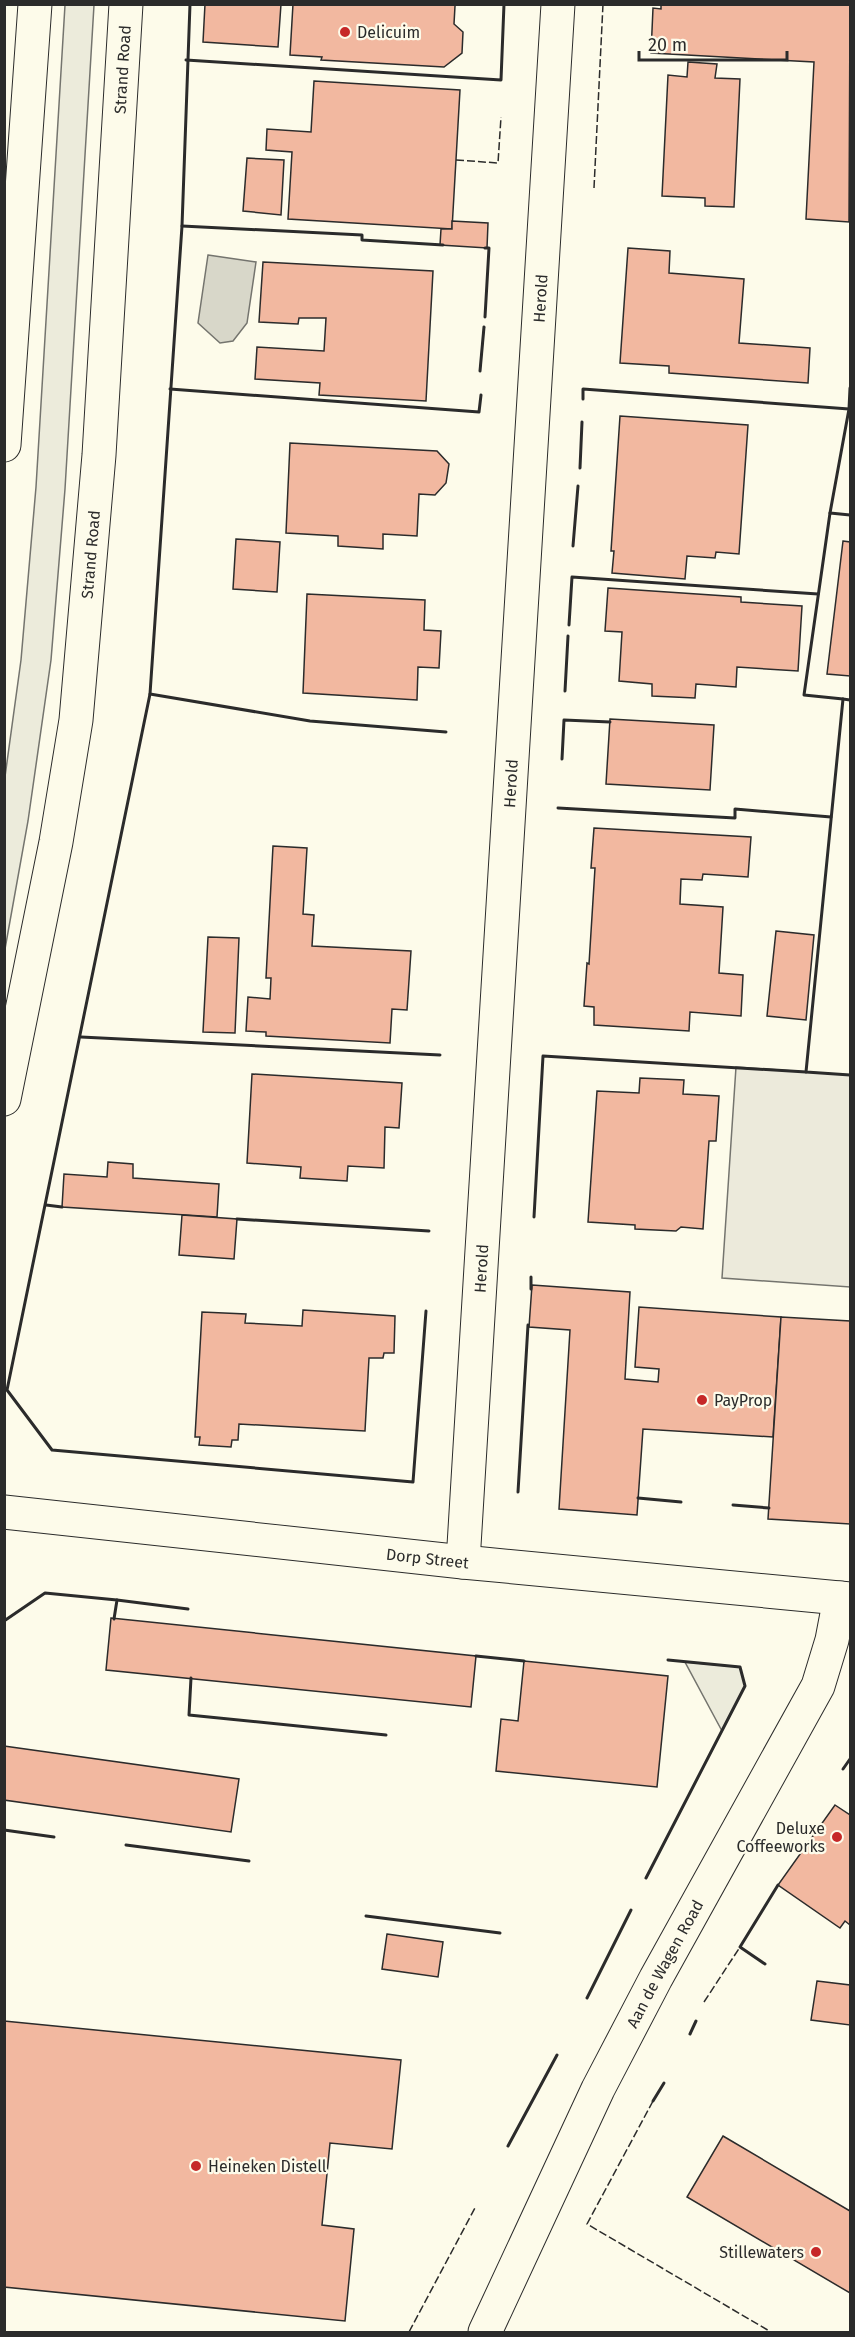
<svg xmlns="http://www.w3.org/2000/svg" width="855" height="2337" viewBox="0 0 855 2337" font-family="'Fira Sans',sans-serif">
	<style>
		.green { fill: #ecebdb; stroke: #74746e; stroke-width: 1.5 }
		.parking { fill: #eceadb; stroke: #74746e; stroke-width: 1.5 }
		.water { fill: #d8d7c9; stroke: #74746e; stroke-width: 1.5 }
		.building { fill: #f2b8a0; stroke: #2b2b2b; stroke-width: 1.5 }
		.lines { fill: none; stroke-linecap: round; stroke-linejoin: round }
		.minor-casing { stroke: #2b2b2b; stroke-width: 35 }
		.major-casing { stroke: #2b2b2b; stroke-width: 35 }
		.minor { stroke: #fdfbea; stroke-width: 33 }
		.major { stroke: #fdfbea; stroke-width: 33 }
		.fence { stroke: #2b2b2b; stroke-width: 1.5; stroke-dasharray: 8 3; stroke-linecap: butt }
		.wall { stroke: #2b2b2b; stroke-width: 3 }
		.poi-dot { fill: #c62828; stroke: #fdfbea; stroke-width: 2 }
		.labels { text-anchor: middle; stroke-width: 4.5; stroke-linejoin: round; paint-order: stroke }
		.poi-label { font-size: 16px; fill: #2b2b2b; stroke: #fdfbea; text-anchor: start }
		.street-label { font-size: 16px; fill: #2b2b2b; stroke: #fdfbea }
	</style>
	<rect width="100%" height="100%" fill="#fdfbea"/>
	<g class="green">
		<path d="M65 5H94L65 489 51 660 28 821 5 949 4 784 21 660 36 487Z"/>
		<path d="M685 1662 740 1667 745 1686 722 1731Z"/>
	</g>
	<path class="parking" d="M736 1067 850 1075V1287L722 1278Z"/>
	<path class="water" d="M208 255 256 262 247 323 233 341 220 343 198 323Z"/>
	<g class="building">
		<path d="M205 4H281L278 47 203 42Z"/>
		<path d="M293 4H457L455 6 454 24 463 32 462 53 444 67 321 60 322 57 290 55Z"/>
		<path d="M661 4H850L849 222 806 219 814 62 651 53 653 8 661 9Z"/>
		<path d="M688 62 717 64 715 78 740 79 734 207 705 206V198L662 196 668 75 687 77Z"/>
		<path d="M314 81 460 90 452 229 288 219 292 152 266 150 267 129 311 132Z"/>
		<path d="M247 158 284 160 281 215 243 211Z"/>
		<path d="M452 221 488 223 487 248 440 245 441 229H452Z"/>
		<path d="M628 248 670 251 669 273 744 279 739 343 810 348 808 383 669 373V366L620 363Z"/>
		<path d="M263 262 433 271 426 401 319 395 320 383 255 379 257 347 324 351 326 318H299L298 324 259 322Z"/>
		<path d="M620 416 748 425 739 554 716 552 715 558 687 556 685 579 612 573 614 551H611Z"/>
		<path d="M290 443 437 451 449 464 446 483 435 495 419 494 417 536 383 534V549L338 546V536L286 533Z"/>
		<path d="M236 539 280 542 277 592 233 589Z"/>
		<path d="M843 541 850 542V676L827 674Z"/>
		<path d="M608 588 741 597V602L802 606 798 671 737 667 736 687 696 684 695 698 652 696V684L619 681 622 632 605 631Z"/>
		<path d="M307 594 425 600 424 630 441 631 439 668 418 667 417 700 303 693Z"/>
		<path d="M610 719 714 725 710 790 606 784Z"/>
		<path d="M594 828 751 837 748 877 703 874 702 880 681 879 680 904 723 907 719 973 743 975 741 1016 690 1012 689 1031 594 1025V1007L584 1006 587 963 589 964 595 868H591Z"/>
		<path d="M273 846 307 848 303 914 314 915 312 946 411 951 407 1010 392 1009 390 1043 266 1036V1032L246 1031 248 997 270 999 271 978H266Z"/>
		<path d="M776 931 814 935 806 1020 767 1016Z"/>
		<path d="M208 937 239 938 235 1033 203 1032Z"/>
		<path d="M252 1074 402 1083 399 1128 385 1127 384 1168 348 1166 347 1181 300 1178 301 1167 247 1163Z"/>
		<path d="M640 1078 684 1080 683 1094 719 1096 716 1141H709L703 1229 681 1227 676 1231 635 1229V1225L588 1222 597 1091 639 1093Z"/>
		<path d="M108 1162 133 1164V1178L219 1184 217 1217 62 1207 64 1174 107 1177Z"/>
		<path d="M182 1215 237 1219 234 1259 179 1255Z"/>
		<path d="M532 1285 630 1292 625 1379 658 1382 659 1369 635 1367 639 1307 781 1317 773 1437 643 1429 637 1515 559 1509 570 1330 529 1327Z"/>
		<path d="M303 1310 395 1316 394 1353H384L383 1358H369L365 1431 239 1424 238 1440H232L231 1447 199 1445 200 1437H195L202 1312 246 1314 245 1323 302 1326Z"/>
		<path d="M781 1317 850 1321V1524L768 1519Z"/>
		<path d="M111 1618 476 1656 471 1707 106 1670Z"/>
		<path d="M524 1661 668 1676 657 1787 496 1771 501 1719 518 1721Z"/>
		<path d="M4 1746 239 1779 231 1832 4 1800Z"/>
		<path d="M835 1805 850 1815V1925L845 1921 840 1928 778 1885Z"/>
		<path d="M387 1934 443 1942 438 1977 382 1969Z"/>
		<path d="M817 1981 850 1985V2025L811 2020Z"/>
		<path d="M4 2021 401 2060 392 2149 330 2143 322 2225 354 2229 345 2321 4 2287Z"/>
		<path d="M723 2136 850 2211V2293L687 2197Z"/>
	</g>
	<g class="lines">
		<g class="minor-casing">
			<g id="minor">
				<path id="s1" d="M4 1512 463 1562 850 1599"/>
				<path id="s2" d="M463 1562 558 4"/>
				<path id="s3" d="M485 2332 598 2089 656 1978 818 1686 832 1640 840 1598"/>
			</g>
		</g>
		<g class="major-casing">
			<g id="major">
				<path d="M4 445 35 4"/>
				<path id="s4" d="M4 1099 56 842 76 720 99 455 126 4"/>
			</g>
		</g>
		<use href="#minor" class="minor"/>
		<use href="#major" class="major"/>
		<g class="fence">
			<path d="M456 160 498 163 501 117"/>
			<path d="M594 188 603 4"/>
			<path d="M704 2002 740 1947"/>
			<path d="M653 2101 587 2224 771 2332"/>
			<path d="M409 2332 476 2206"/>
		</g>
		<g class="wall">
			<path d="M190 4 182 226 150 694 7 1390 52 1450 413 1482 426 1311"/>
			<path d="M186 60 501 80 504 4"/>
			<path d="M182 226 362 235V240L443 245"/>
			<path d="M485 248H489L485 317"/>
			<path d="M480 371 484 327"/>
			<path d="M170 389 479 412 481 395"/>
			<path d="M583 399V389L849 409"/>
			<path d="M580 468 582 422"/>
			<path d="M830 513 849 409 850 388"/>
			<path d="M573 546 578 486"/>
			<path d="M569 625 572 577 818 594"/>
			<path d="M565 691 568 636"/>
			<path d="M150 694 310 721 446 732"/>
			<path d="M843 699 804 695 830 513 850 515"/>
			<path d="M850 700 843 699 806 1072 850 1075"/>
			<path d="M562 759 564 720 610 722"/>
			<path d="M558 808 735 818V809L831 817"/>
			<path d="M81 1037 440 1055"/>
			<path d="M46 1205 62 1207"/>
			<path d="M534 1217 543 1056 806 1072"/>
			<path d="M237 1219 429 1231"/>
			<path d="M531 1289V1277"/>
			<path d="M518 1492 528 1325"/>
			<path d="M638 1498 681 1502"/>
			<path d="M733 1505 769 1508"/>
			<path d="M117 1600 188 1609"/>
			<path d="M4 1621 45 1593 117 1600 114 1619"/>
			<path d="M476 1656 524 1661"/>
			<path d="M191 1678 189 1715 386 1735"/>
			<path d="M843 1769 850 1759"/>
			<path d="M4 1830 54 1837"/>
			<path d="M126 1845 249 1861"/>
			<path d="M646 1878 745 1686 740 1667 668 1660"/>
			<path d="M366 1916 500 1933"/>
			<path d="M765 1964 740 1947 778 1885"/>
			<path d="M587 1998 631 1910"/>
			<path d="M690 2034 696 2021"/>
			<path d="M653 2101 664 2083"/>
			<path d="M508 2146 557 2055"/>
		</g>
	</g>
	<g class="poi-dot">
		<circle cx="345" cy="32" r="6"/>
		<circle cx="702" cy="1400" r="6"/>
		<circle cx="837" cy="1837" r="6"/>
		<circle cx="196" cy="2166" r="6"/>
		<circle cx="816" cy="2252" r="6"/>
	</g>
	<g class="labels">
		<g class="poi-label">
			<text x="357" y="38">Delicuim</text>
			<text x="714" y="1406">PayProp</text>
			<text x="825" y="1834" text-anchor="end">Deluxe<tspan x="825" dy="18">Coffeeworks</tspan></text>
			<text x="208" y="2172">Heineken Distell</text>
			<text x="804" y="2258" text-anchor="end">Stillewaters</text>
		</g>
		<g class="street-label">
			<text dy="6" stroke="none"><textPath href="#s4" startOffset="1038">Strand Road</textPath></text>
			<text dy="6" stroke="none"><textPath href="#s2" startOffset="1266">Herold</textPath></text>
			<text dy="6" stroke="none"><textPath href="#s4" startOffset="552">Strand Road</textPath></text>
			<text dy="6" stroke="none"><textPath href="#s2" startOffset="780">Herold</textPath></text>
			<text dy="6" stroke="none"><textPath href="#s2" startOffset="294">Herold</textPath></text>
			<text dy="6" stroke="none"><textPath href="#s1" startOffset="426">Dorp Street</textPath></text>
			<text dy="6" stroke="none"><textPath href="#s3" startOffset="410">Aan de Wagen Road</textPath></text>
		</g>
	</g>
	<rect width="855" height="2337" fill="none" stroke="#2b2b2b" stroke-width="12"/>
	<path d="M639 51v9h148v-9" fill="none" stroke="#2b2b2b" stroke-width="3"/>
	<text x="648" y="51" font-size="18" fill="#2b2b2b" stroke="#fdfbea" stroke-width="4.5" paint-order="stroke">20 m</text>
</svg>
